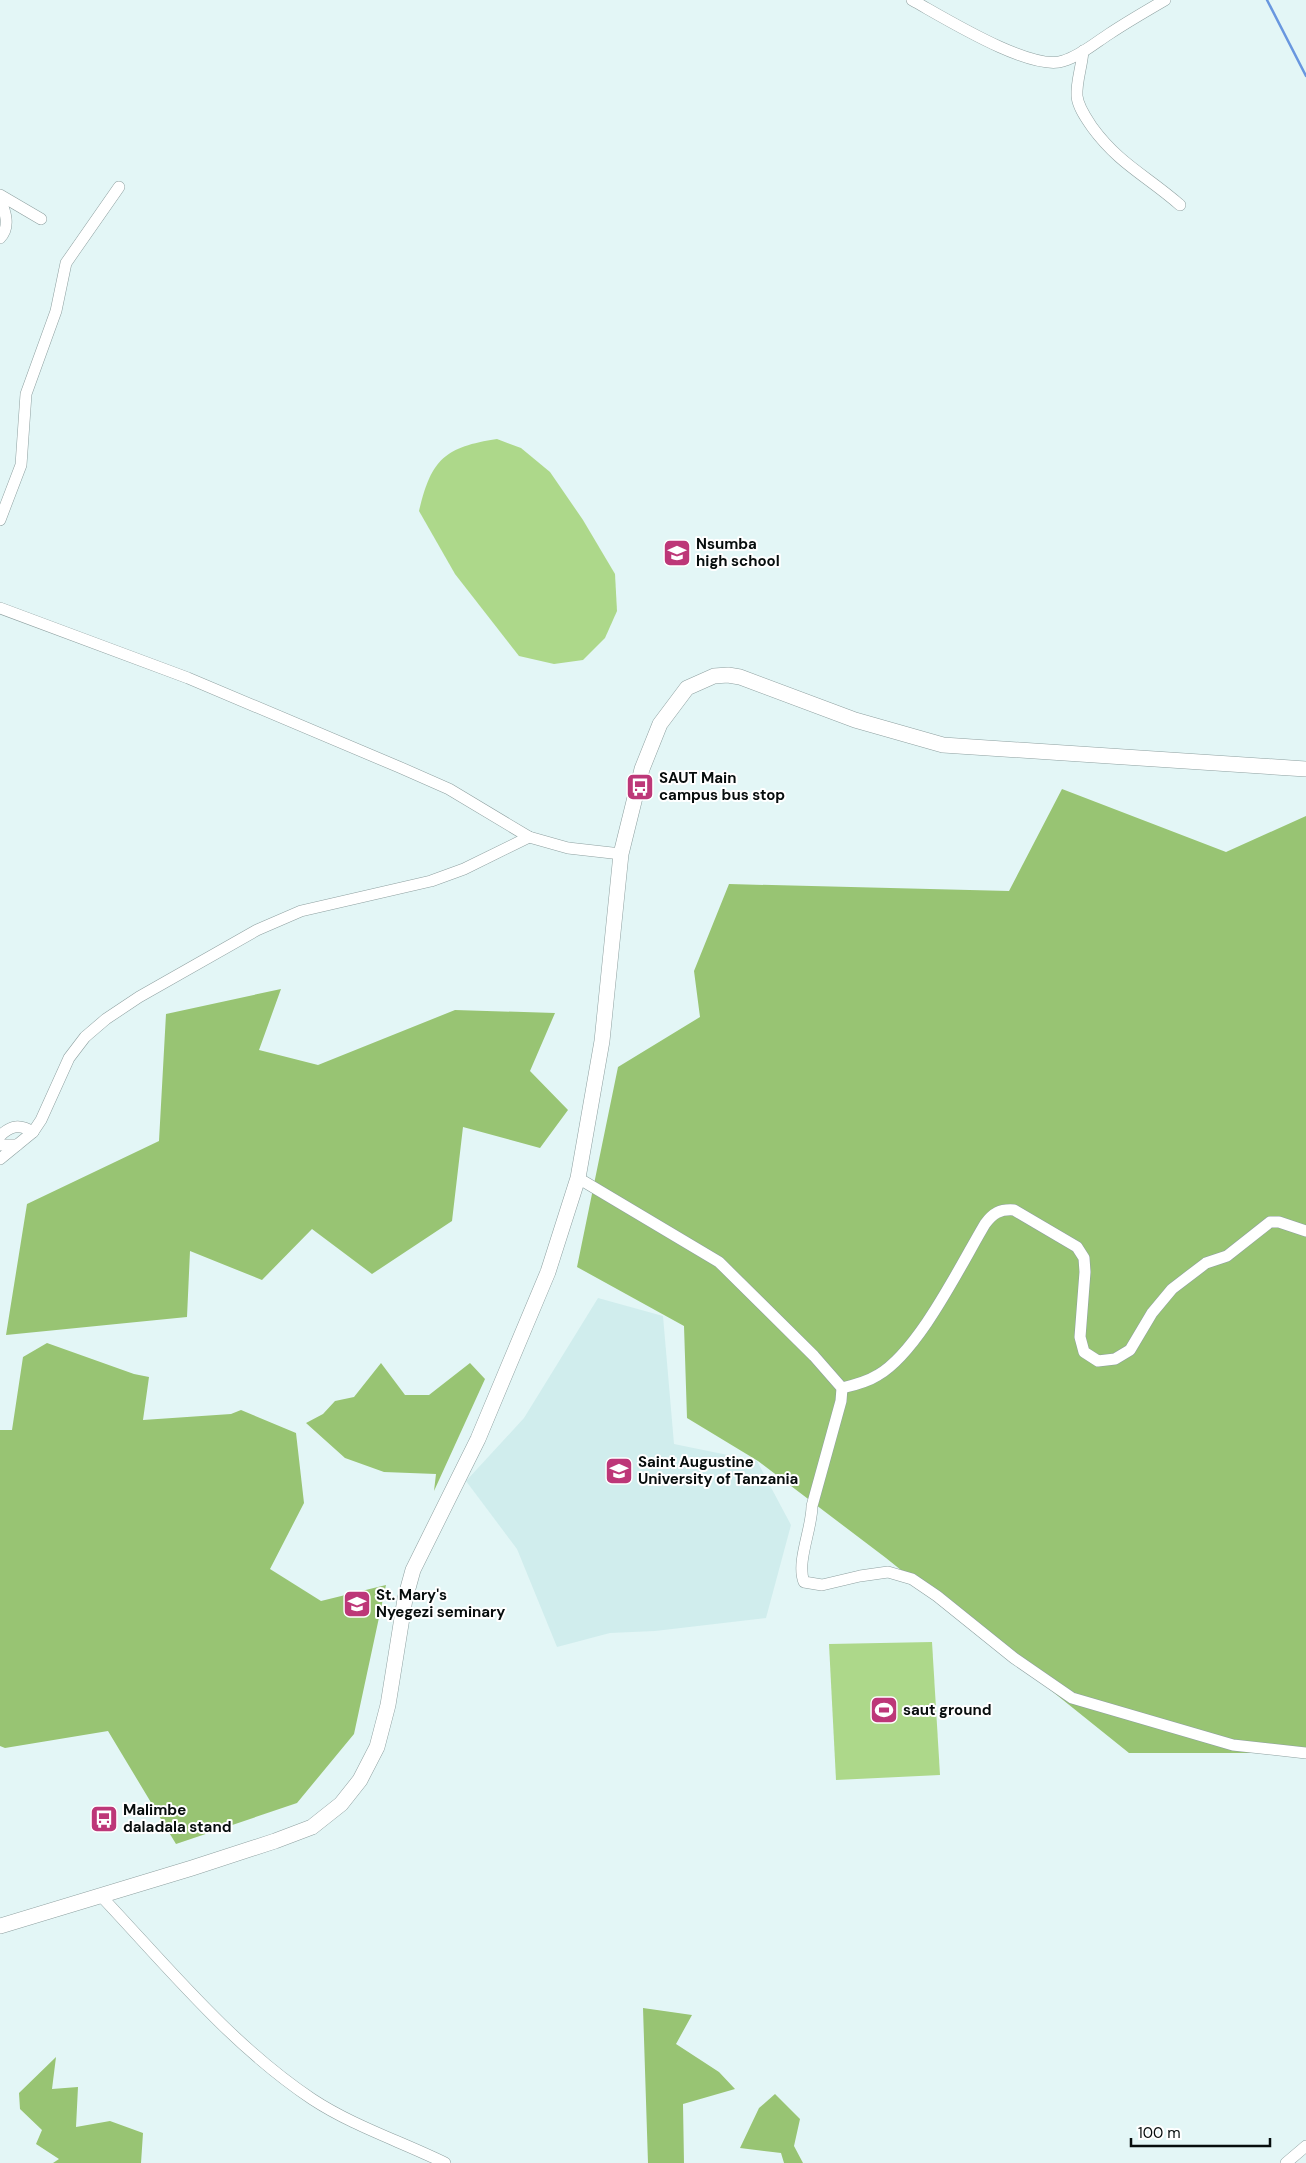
<svg xmlns="http://www.w3.org/2000/svg" width="1306" height="2163" viewBox="0 0 1306 2163" font-family="'DM Sans',sans-serif">
	<style>
		.built { fill: #d0eded }
		.green { fill: #add88a }
		.forest { fill: #98c473 }
		.lines { fill: none; stroke-linecap: round; stroke-linejoin: round }
		.stream { stroke: #6997df; stroke-width: 2.5 }
		.minor-casing { stroke: #8ea0a0; stroke-width: 12 }
		.major-casing { stroke: #8ea0a0; stroke-width: 16 }
		.minor { stroke: #fff; stroke-width: 11 }
		.major { stroke: #fff; stroke-width: 15 }
		.labels { text-anchor: middle; stroke-width: 4; stroke-linejoin: round; paint-order: stroke }
		.poi-label { font-size: 15px; font-weight: bold; fill: #070d0d; stroke: #fff; text-anchor: start }
	</style>
	<rect width="100%" height="100%" fill="#e3f6f6"/>
	<path class="built" d="M598 1298 663 1316 674 1444 757 1461 791 1525 766 1618 655 1631 610 1633 557 1647 517 1549 466 1481 524 1418Z"/>
	<g class="green">
		<path d="M497 439 521 448 550 472 583 520 615 574 617 611 605 638 583 660 554 664 519 656 455 574 419 511C431 459 445 447 497 439Z"/>
		<path d="M932 1642 940 1775 836 1780 829 1644Z"/>
	</g>
	<g class="forest">
		<path d="M1062 789 1226 852 1306 816V1753H1129L886 1558 758 1461 687 1418 684 1326 577 1267 618 1067 700 1017 694 971 729 884 1009 891Z"/>
		<path d="M281 989 259 1050 318 1065 455 1010 555 1013 530 1071 568 1110 540 1148 463 1127 452 1221 372 1274 312 1229 262 1280 190 1251 187 1317 6 1335 27 1204 159 1141 166 1014Z"/>
		<path d="M47 1343 134 1374 149 1377 143 1420 231 1414 241 1410 296 1433 304 1503 270 1569 321 1601 386 1585 354 1734 297 1803 176 1844 108 1731 5 1748 0 1746V1430H12L23 1357Z"/>
		<path d="M381 1363 405 1395H429L470 1363 485 1379 434 1491 436 1474 384 1472 345 1458 306 1423 323 1414 335 1401 354 1397Z"/>
		<path d="M643 2008 692 2015 676 2044 719 2072 735 2089 683 2104 684 2163H648Z"/>
		<path d="M56 2057 52 2089 78 2087 76 2127 110 2121 143 2133 141 2163H53L59 2159 36 2144 42 2130 20 2109 19 2093Z"/>
		<path d="M775 2094 800 2119 794 2146 803 2163H784L781 2153 740 2148 759 2108Z"/>
	</g>
	<g class="lines">
		<path class="stream" d="M1267 0 1306 76"/>
		<g class="minor-casing">
			<g id="minor">
				<path d="M912 0C943 17 1031 72 1063 61 1080 56 1095 43 1109 34 1127 22 1146 11 1165 0"/>
				<path d="M1083 51C1082 66 1076 82 1077 96 1078 107 1086 118 1092 127 1119 164 1147 176 1180 205"/>
				<path d="M0 195 41 219"/>
				<path d="M0 198C5 211 11 227 0 238"/>
				<path d="M0 520 21 465 26 394 56 311 66 263 119 187"/>
				<path d="M0 608 188 678 399 767 449 789 529 837 568 848 621 854"/>
				<path d="M0 1136C11 1125 20 1124 33 1132"/>
				<path d="M0 1145H17"/>
				<path d="M0 1159 33 1132 41 1120 69 1058 85 1037 106 1019 139 997 257 930 301 911 431 881 464 869 529 837"/>
				<path d="M578 1178 719 1262 814 1356 842 1388 841 1401 812 1506C812 1529 796 1562 804 1582L822 1585 860 1576 888 1572 912 1579 937 1596 1014 1658 1072 1698 1233 1745 1306 1753"/>
				<path d="M842 1388C855 1385 867 1382 878 1375 919 1351 960 1266 985 1224 993 1213 1000 1209 1014 1210L1077 1247 1084 1258 1085 1272 1080 1337 1084 1352 1098 1361 1115 1359 1130 1350 1152 1313 1172 1289 1206 1263 1227 1256 1270 1222H1279L1306 1231"/>
				<path d="M100 1895C167 1966 230 2044 312 2099 353 2126 400 2141 445 2163"/>
				<path d="M1286 2163 1306 2146"/>
			</g>
		</g>
		<g class="major-casing">
			<path id="major" d="M0 1926 192 1868 275 1841 312 1827 341 1804 360 1780 377 1747 388 1705 405 1599 413 1570 478 1439 548 1272 578 1178 602 1041 621 854 642 769 660 724 687 688 714 676 728 675 740 677 855 720 943 745 1306 769"/>
		</g>
		<use href="#minor" class="minor"/>
		<use href="#major" class="major"/>
	</g>
	<defs>
		<g id="school-square" transform="scale(1.4375)"><rect x="-9" y="-9" width="18" height="18" rx="4" fill="#bd3778" stroke="#fff"/><path d="M0-5L7-2L0 1L-7-2ZM-4 1L0 2.5L4 1V4Q0 6-4 4Z" fill="#fff"/></g>
		<g id="bus-square" transform="scale(1.4375)"><rect x="-9" y="-9" width="18" height="18" rx="4" fill="#bd3778" stroke="#fff"/><path d="M-5-6H5V4H4V6H2V4H-2V6H-4V4H-5ZM-3.5-4V0h7V-4ZM-3.5 1.2v1.5H-2V1.2ZM2 1.2v1.5H3.5V1.2Z" fill="#fff"/></g>
		<g id="university-square" transform="scale(1.4375)"><rect x="-9" y="-9" width="18" height="18" rx="4" fill="#bd3778" stroke="#fff"/><path d="M0-5L7-2L0 1L-7-2ZM-4 1L0 2.5L4 1V4Q0 6-4 4Z" fill="#fff"/></g>
		<g id="stadium-square" transform="scale(1.4375)"><rect x="-9" y="-9" width="18" height="18" rx="4" fill="#bd3778" stroke="#fff"/><path d="M0-5a6.5 5 0 1 0 0 10a6.5 5 0 1 0 0-10ZM-3.5-1.8h7v3.6h-7Z" fill="#fff"/></g>
	</defs>
	<g fill-rule="evenodd">
		<use href="#school-square" x="677" y="553"/>
		<use href="#bus-square" x="640" y="787"/>
		<use href="#university-square" x="619" y="1471"/>
		<use href="#school-square" x="357" y="1604"/>
		<use href="#stadium-square" x="884" y="1710"/>
		<use href="#bus-square" x="104" y="1819"/>
	</g>
	<g class="labels">
		<g class="poi-label">
			<text x="696" y="549">Nsumba<tspan x="696" dy="17">high school</tspan></text>
			<text x="659" y="783">SAUT Main<tspan x="659" dy="17">campus bus stop</tspan></text>
			<text x="638" y="1467">Saint Augustine<tspan x="638" dy="17">University of Tanzania</tspan></text>
			<text x="376" y="1600">St. Mary's<tspan x="376" dy="17">Nyegezi seminary</tspan></text>
			<text x="903" y="1715">saut ground</text>
			<text x="123" y="1815">Malimbe<tspan x="123" dy="17">daladala stand</tspan></text>
		</g>
	</g>
	<path d="M1131 2138v8h139v-8" fill="none" stroke="#070d0d" stroke-width="2.5"/>
	<text x="1138" y="2138" font-size="15" fill="#070d0d" stroke="#ffffff" stroke-width="4" paint-order="stroke">100 m</text>
</svg>
